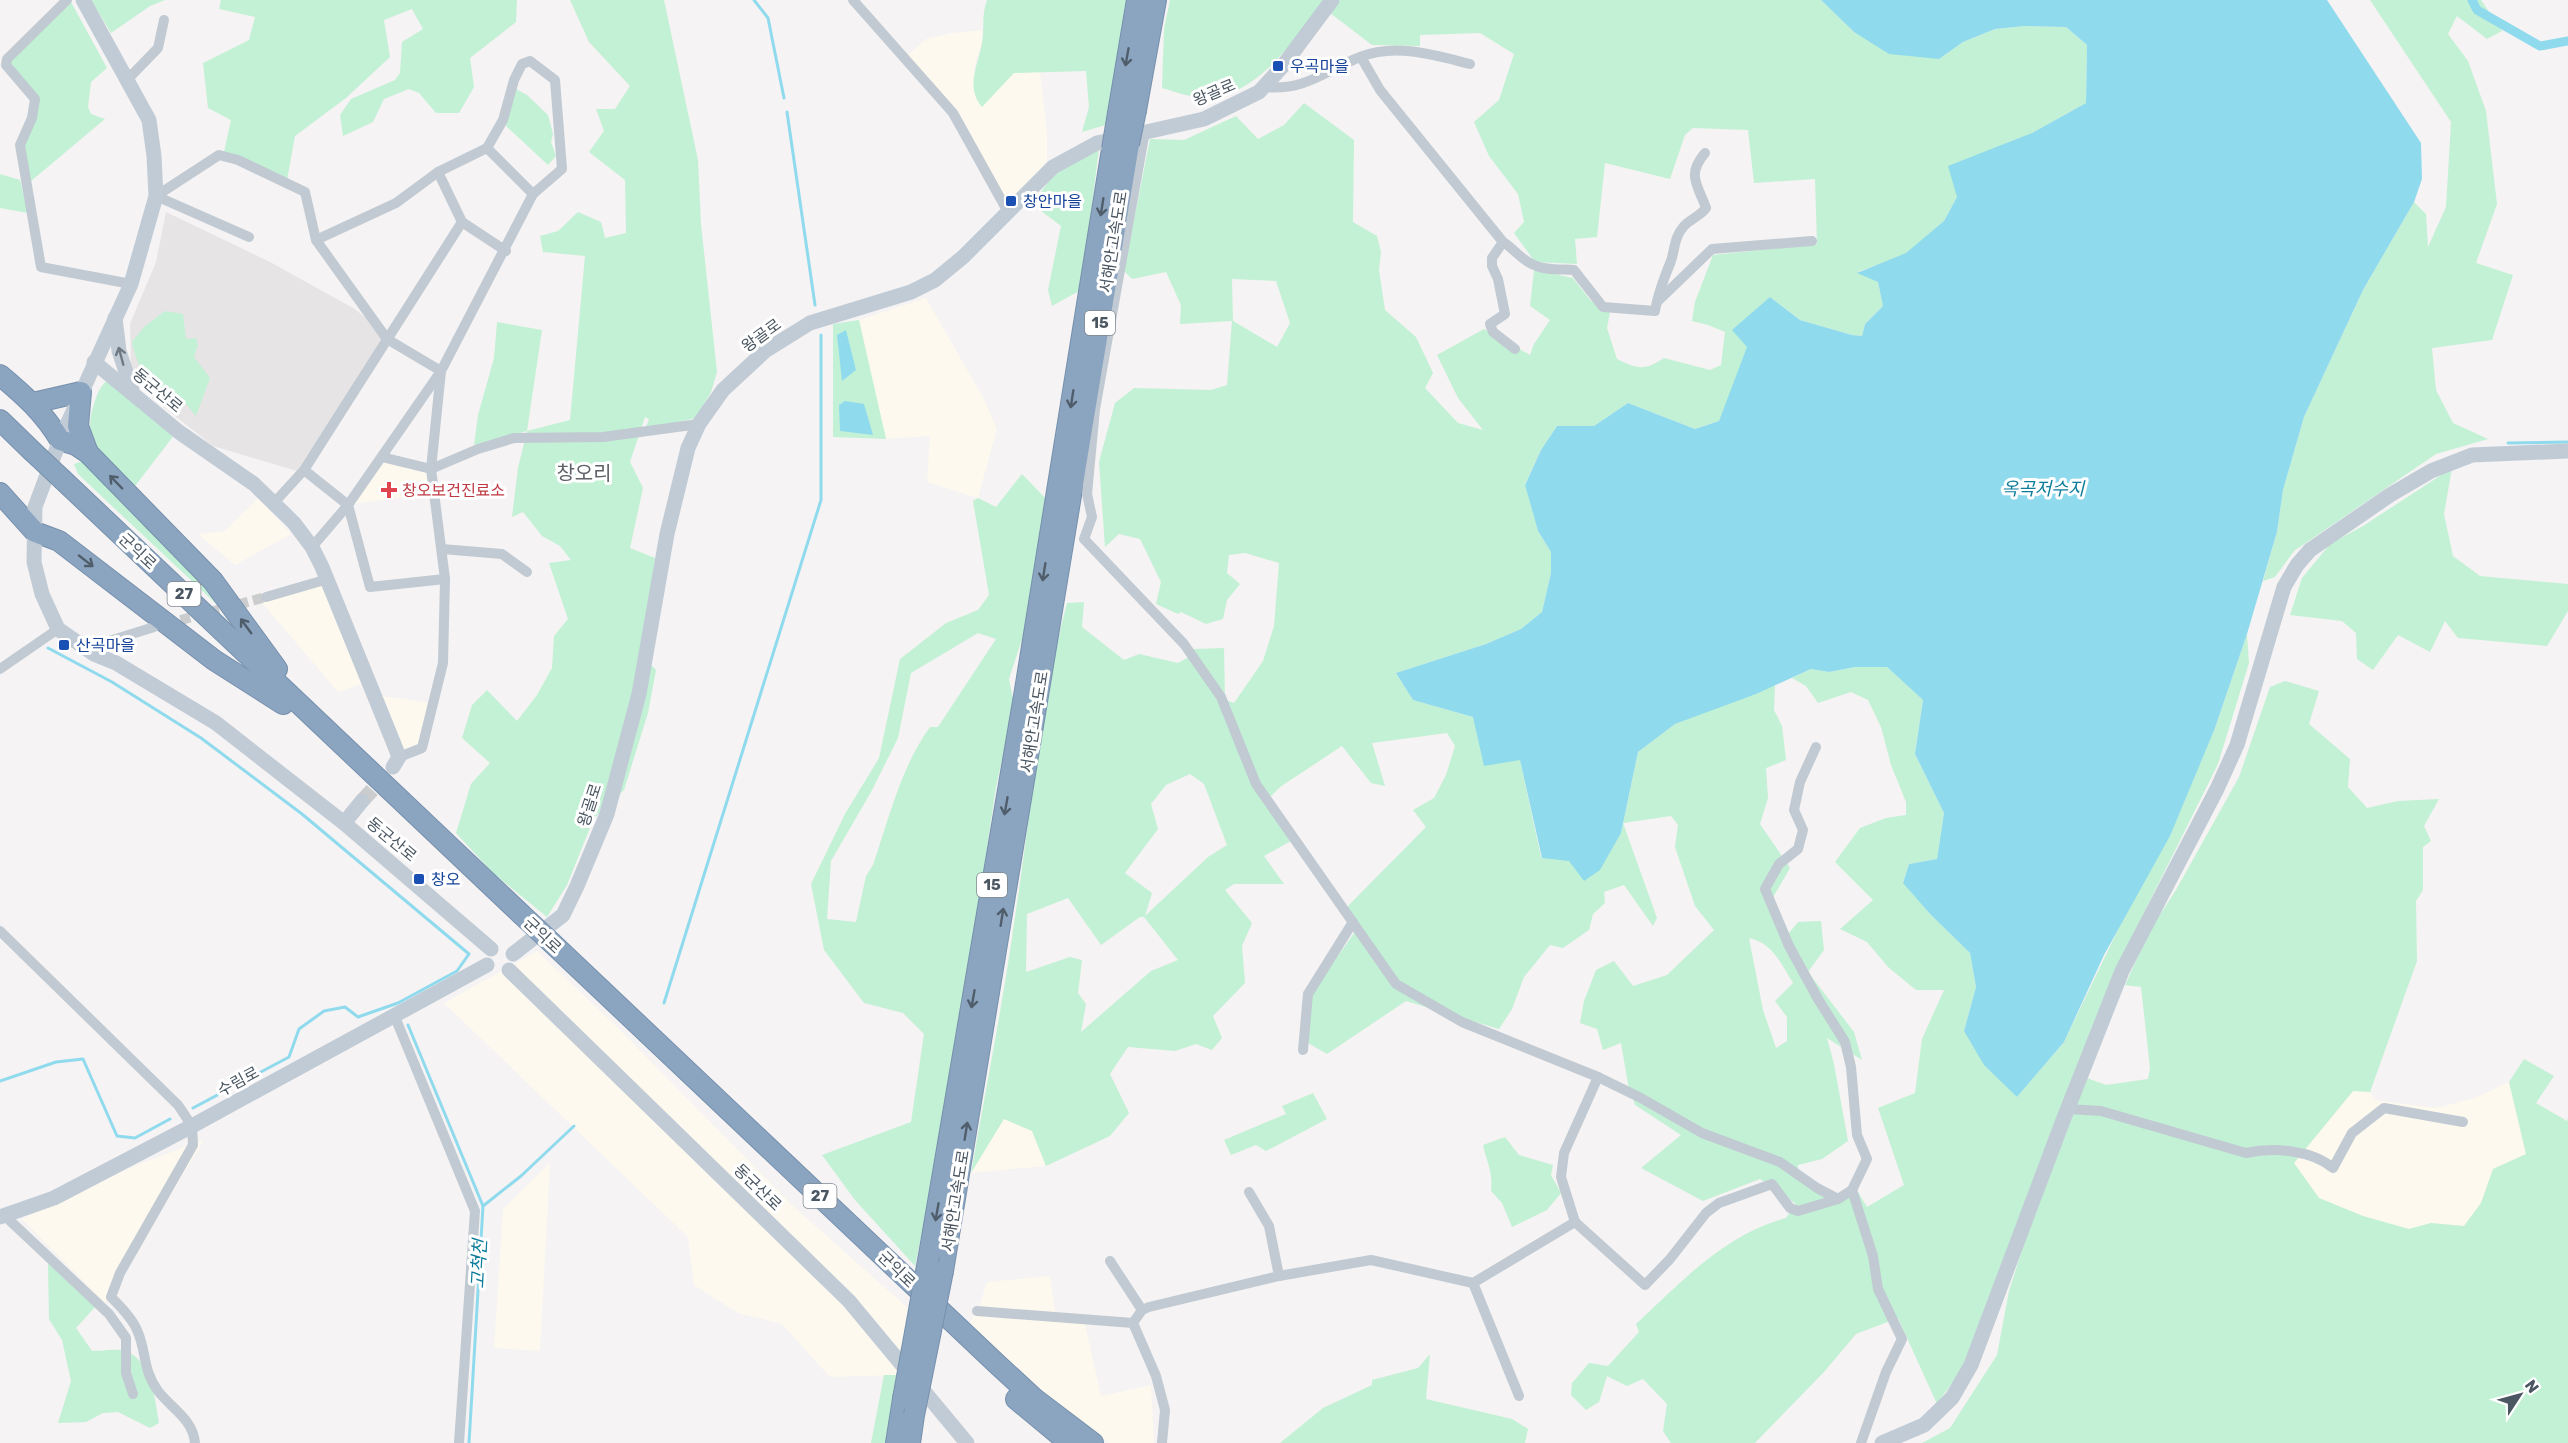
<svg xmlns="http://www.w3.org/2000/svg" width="2568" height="1443" viewBox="0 0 2568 1443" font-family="Rubik,'Noto Sans KR',sans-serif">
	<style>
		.commercial { fill: #fdf9ef }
		.education { fill: #e6e4e5 }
		.green { fill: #c3f1d5; fill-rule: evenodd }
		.water { fill: #90daee }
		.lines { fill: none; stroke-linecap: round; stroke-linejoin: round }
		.stream { stroke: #90daee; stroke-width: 3 }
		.canal { stroke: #90daee; stroke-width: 9 }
		.street-tunnel { stroke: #caccce; stroke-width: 10; stroke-dasharray: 10 5; stroke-linecap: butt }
		.secondary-tunnel { stroke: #caccce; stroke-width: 15; stroke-dasharray: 15 8; stroke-linecap: butt }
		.highway-casing { stroke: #7690ad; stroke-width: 22 }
		.street { stroke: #c1cad2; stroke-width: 10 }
		.secondary { stroke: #c1cbd6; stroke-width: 15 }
		.highway { stroke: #8ba5c1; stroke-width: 20 }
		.highway-bridge-casing { stroke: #7690ad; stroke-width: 22; stroke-linecap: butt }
		.highway-bridge { stroke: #8ba5c1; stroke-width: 20 }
		.oneway { stroke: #505e6b }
		.oneway2 { stroke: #6e7984 }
		.transit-dot { fill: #1a4fb4; stroke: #fff; stroke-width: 2 }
		.health-dot { fill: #e0444e; stroke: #fff; stroke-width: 2 }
		.labels { text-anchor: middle; stroke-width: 6; stroke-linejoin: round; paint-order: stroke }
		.shield { fill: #fff; stroke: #808990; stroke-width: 1.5 }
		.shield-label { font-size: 15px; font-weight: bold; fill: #4a5661 }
		.transit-label { font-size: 16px; fill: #164399; stroke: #fff; text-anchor: start }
		.street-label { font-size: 16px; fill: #4a5661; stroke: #fff }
		.health-label { font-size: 16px; fill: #be3a42; stroke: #fff; text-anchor: start }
		.water-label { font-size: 18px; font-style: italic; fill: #0c7c9b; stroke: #fff }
		.quarter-label { font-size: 20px; fill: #5f6368; stroke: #fff }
	</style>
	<rect width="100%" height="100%" fill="#f5f3f3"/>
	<g class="commercial">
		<path d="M982 30V42L973 71 1040 72 1047 132V165L1007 203 957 110 908 55 926 39 952 33Z"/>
		<path d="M926 298 984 399 997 429 978 498 927 482 930 436 886 439 859 320Z"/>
		<path d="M383 461 430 471V493L353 504Z"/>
		<path d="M258 498 291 534 235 565 198 534 225 531Z"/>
		<path d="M323 576 362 684 338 692 262 603Z"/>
		<path d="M382 696 432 703 419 746 400 752Z"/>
		<path d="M537 951 616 1026 794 1207 909 1309 897 1375 830 1377 782 1324 738 1313 694 1285 688 1237 444 1003Z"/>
		<path d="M2509 1082 2526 1154 2493 1169 2481 1203 2464 1226 2431 1223 2409 1229 2363 1216 2319 1198 2294 1163 2353 1091 2370 1092 2375 1100 2436 1108 2475 1098Z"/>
		<path d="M1004 1119 1032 1131 1046 1166 971 1173Z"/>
		<path d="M204 1140 105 1303 22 1219 137 1165Z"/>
		<path d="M550 1163 540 1351 494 1348 503 1209Z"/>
		<path d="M1050 1276 1055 1312 1083 1315 1101 1396 1151 1385 1154 1443H1110L1095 1433 1032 1384 969 1324 979 1307 987 1282Z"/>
	</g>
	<path class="education" d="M166 212 270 262 353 308 368 319 383 339 297 471 213 446 150 396 131 368 130 324 156 262Z"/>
	<g class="green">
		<path d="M91 0H165L150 6 111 33Z"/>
		<path d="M221 0H517L516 22 470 58 474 87 459 113H436L419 93 409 89 384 99 373 122 343 136 340 115 351 99 395 80 400 73 402 42 423 29 412 9 384 20 390 57 346 98 295 136 287 180 224 152 231 120 208 108 203 63 249 40 255 17 219 9Z"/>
		<path d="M570 0H664L698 160 701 224 717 372 711 392 696 418 645 430 649 419 645 417 630 462 643 488 630 548 655 558 649 616 639 652 656 670 648 713 624 790 594 818 567 885 547 917 493 873 456 833 471 784 490 763 462 738 472 705 487 690 517 721 537 695 552 668 554 636 568 619 549 563 571 560 560 546 542 536 523 512 512 517 518 468 527 431 474 445 478 415 494 358 497 322 542 330 527 431 570 420 585 256 543 252 540 236 558 231 578 212 601 222 605 238 626 233 625 180 589 152 604 131 596 109H615L630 86 589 42Z"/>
		<path d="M987 0H1132L1109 124 1082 132 1089 107 1086 71 1014 73 982 107C965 87 978 66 982 43 985 27 981 17 987 0Z"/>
		<path d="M1170 0H1323C1298 36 1262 89 1216 97 1197 100 1179 93 1162 88L1164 29Z"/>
		<path d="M1340 0H1821L1854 32 1939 59 1963 42 1995 29 2025 26 2066 27 2087 45 2086 103 2032 133 1957 197 1944 221 1906 254 1858 272 1878 282 1883 306 1865 324 1862 336 1852 335 1800 320 1770 297 1719 421 1695 429 1628 403 1594 426H1557L1541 450 1525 484 1538 531 1551 552V573L1542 612 1521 629 1486 644 1396 673 1413 700 1473 717 1520 760 1541 857 1621 833 1638 752 1675 724 1775 685 1774 710 1782 726 1786 760 1766 768 1768 798 1760 824 1790 868 1772 899 1789 933 1798 922 1821 921 1824 950 1808 972 1854 1032 1862 1060 1827 1038 1834 1064 1848 1141 1822 1159 1798 1165V1171L1837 1196 1858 1192 1867 1207 1904 1185 1878 1108 1915 1093 1922 1039 1944 990H1916L1888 967 1867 942 1840 929 1873 900 1835 862 1860 828 1886 818 1906 815V802L1891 765 1881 727 1868 700 1851 692 1818 703 1806 686 1792 678 1811 669 1829 672 1855 667H1887L1923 700 1915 754 1944 813 1937 859 1909 864 1903 882 1931 915 1970 953 1976 987 1964 1031 2017 1097 2064 1042 2215 728 2247 634 2249 663 2218 764 2124 953 1979 1329 1958 1375 1937 1404 1898 1318 1856 1334 1824 1372 1755 1443H1671L1663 1431 1667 1404 1643 1379 1627 1386 1607 1376 1599 1402 1586 1410 1571 1395 1572 1383 1589 1363 1608 1366 1639 1332 1636 1324C1681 1282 1725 1234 1786 1218L1796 1204 1760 1179 1703 1201 1641 1168 1681 1135 1635 1105 1628 1084 1621 1043 1603 1050 1597 1029 1580 1023 1584 1001 1596 970 1614 961 1633 986 1667 975 1714 930 1695 906 1675 847 1678 825 1671 816 1623 823 1657 918 1653 926 1624 885 1604 892 1605 903 1593 914 1589 930 1563 948 1550 945 1524 977 1512 1009 1499 1029 1406 1001 1327 1054 1308 1043 1311 994 1359 926 1346 908 1426 827 1413 810 1434 798 1446 775 1455 746 1447 733 1372 743 1385 786 1371 783 1342 746 1280 787 1270 797 1291 841 1264 856 1284 884H1234L1225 890 1252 923 1242 946 1245 983 1213 1016 1222 1038 1212 1050 1196 1044 1175 1051 1128 1047 1110 1074 1129 1113 1110 1136 1046 1166 1032 1131 1004 1119 971 1173C986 1088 1003 1003 1015 917 1031 812 1040 706 1067 603L1084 602 1082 627 1124 660 1139 654 1178 663 1189 657 1193 649 1224 648 1225 700 1234 703 1263 661 1274 626 1279 563 1245 553 1229 555 1227 573 1240 584 1227 600 1223 619 1206 624 1181 612 1178 614 1156 604 1161 582 1140 539 1119 534 1105 547 1099 462 1115 403 1134 388 1211 390 1227 385 1232 321 1180 324 1181 305 1166 272 1132 279 1124 271 1150 139 1184 140 1236 116 1258 139 1284 125 1304 103 1354 140 1353 222 1377 236 1381 252 1379 270 1385 310 1416 337 1433 373 1425 388 1458 423 1483 430 1458 398 1437 355 1484 329 1530 355 1534 344 1550 320 1530 306 1534 270 1573 278 1591 301 1610 312 1607 328 1617 359C1637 369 1645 371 1664 358L1710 370 1721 365 1725 332 1708 325 1692 321 1695 302 1713 255 1817 244 1815 179 1754 183 1748 130 1693 128 1685 135 1670 179 1605 163 1597 237 1575 239 1577 264 1535 262 1514 233 1524 222 1518 194 1489 156 1474 122 1499 100 1514 54 1480 33 1420 35V46L1372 45 1330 13ZM1232 279 1276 281 1290 323 1277 347 1233 321ZM1190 774 1204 784 1227 845 1208 857 1145 916 1152 893 1125 873 1158 829 1151 804 1166 785ZM1068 898 1101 945 1140 917H1144L1178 960 1151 971 1081 1032 1086 1004 1078 993 1082 960 1070 957 1026 972 1027 914ZM1749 938C1773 943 1781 964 1793 983L1775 1001 1787 1017V1041L1776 1048 1763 1010Z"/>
		<path d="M2370 0H2481L2502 31 2487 39 2457 16 2448 34 2468 61 2486 111 2497 204 2476 263 2513 275 2492 340 2432 348 2436 390 2453 423 2488 439 2436 454 2294 551 2275 577 2263 581 2277 532 2283 490 2304 417 2363 290 2414 202 2426 214 2428 247 2446 207 2451 122Z"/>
		<path d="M71 2 107 68 91 82 88 107 91 114 105 119 31 181 24 147 39 98 10 62Z"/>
		<path d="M516 89 527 95 548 115 553 134 551 142 556 156 548 165 506 126Z"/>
		<path d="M1099 149 1081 290 1052 306 1048 290 1061 226 1032 204 1055 173Z"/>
		<path d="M0 174 20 180 28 213 0 208Z"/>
		<path d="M165 311 183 314 186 339 196 338 198 345 194 357 210 378 196 416C190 409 185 400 176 396 169 393 160 395 154 389 143 377 135 357 132 342L144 327Z"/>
		<path d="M859 320 886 439 833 437V324Z"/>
		<path d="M108 380 175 434 135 486C106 459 80 447 94 404 97 394 100 386 108 380Z"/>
		<path d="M89 459 262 647 78 474 74 464Z"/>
		<path d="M2452 468 2444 514 2453 556 2480 576 2568 584V611L2547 646 2458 638 2445 621 2430 652 2398 635 2373 670 2357 659 2356 633 2342 621 2290 615 2302 578 2330 544 2363 526Z"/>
		<path d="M1022 474 1048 501 1025 630 1009 679 1014 704 996 787 985 861 978 942 962 1035 915 1266 855 1200 822 1155 911 1122 924 1034 903 1013 864 1003 824 950 811 884 845 814 879 758 900 659 946 623 978 610 989 595 973 501 978 498 996 507ZM978 633 996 639 938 727H930C901 767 889 818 873 865L866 876 856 922 827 919 831 861 871 792 898 738 911 673Z"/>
		<path d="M2285 681 2319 691 2309 724 2350 759 2348 787 2367 808 2398 801 2439 799 2424 826 2431 841 2423 847V890L2416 901 2417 961 2370 1092 2353 1091 2294 1163 2319 1198 2363 1216 2409 1229 2431 1223 2464 1226 2481 1203 2493 1169 2526 1154 2509 1082 2524 1059 2554 1076 2536 1103 2567 1121 2568 1118V1443H1922L1950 1428 1997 1355 2009 1291 2030 1225 2087 1078 2106 1085 2148 1079 2150 1068 2141 987 2125 985 2150 930 2176 890 2239 777 2270 687Z"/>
		<path d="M1313 1093 1327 1119 1266 1151 1256 1145 1231 1155 1224 1140 1286 1114 1282 1106Z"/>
		<path d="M1505 1137 1519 1155 1553 1165 1551 1175 1561 1193 1547 1210 1512 1227 1502 1203 1491 1191C1493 1170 1487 1164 1483 1145Z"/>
		<path d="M48 1263 95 1307 76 1328 92 1351C101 1351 111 1349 120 1350 151 1354 155 1399 159 1423L150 1428 118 1412 103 1413 86 1422 58 1423 71 1381 62 1340 49 1319Z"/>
		<path d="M1430 1354 1426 1399 1512 1419 1528 1429 1525 1443H1280L1323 1408 1372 1385V1380L1418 1368Z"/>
		<path d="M884 1375H897L888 1443H871Z"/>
	</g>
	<g class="water">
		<path d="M1821 0H2327L2421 143 2422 179 2414 202 2363 290 2304 417 2283 490 2277 532 2247 634 2215 728 2170 836 2104 955 2064 1042 2017 1097 1984 1065 1964 1031 1976 987 1970 953 1931 915 1903 883 1909 864 1937 859 1944 813 1915 754 1923 700 1887 667H1855L1829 672 1811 669 1756 694 1675 724 1638 752 1621 833 1600 870 1584 881 1569 861 1542 858 1520 760 1484 766 1473 717 1413 700 1396 673 1486 644 1521 629 1542 612 1551 573V552L1538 531 1525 485 1541 450 1557 426H1594L1628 403 1695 429 1719 421 1747 347 1732 330 1770 297 1800 320 1852 335 1862 336 1865 324 1883 306 1878 282 1857 273 1906 253 1944 221 1957 197 1948 166 2032 133 2086 103 2087 45 2066 27 2025 26 1995 29 1963 42 1939 59 1889 54 1854 32Z"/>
		<path d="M846 330 856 370 842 381 837 335Z"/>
		<path d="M845 401 864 404 873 435 840 431 839 405Z"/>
	</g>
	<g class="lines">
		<g class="stream">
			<path d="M754 0 768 18 784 98"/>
			<path d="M787 112 815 305"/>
			<path d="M2508 443 2568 442"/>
			<path d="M48 648 112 682 201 738 302 814 469 954 457 971 398 1003 358 1017 345 1007 324 1011 299 1029 289 1057 193 1108"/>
			<path d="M664 1003 821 500V335"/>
			<path d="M408 1025 483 1206"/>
			<path d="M0 1081 56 1062 83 1059 117 1136 135 1138 170 1119"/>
			<path d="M469 1443 483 1206 521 1176 574 1126"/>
		</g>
		<path class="canal" d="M2472 0 2477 10 2540 46 2568 41"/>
		<path class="street-tunnel" d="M166 624 266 597"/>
		<path class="secondary-tunnel" d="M362 801 386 775"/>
		<g class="highway-casing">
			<g id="highway">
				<path d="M1136 110 1156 0"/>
				<path d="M1118 113 1137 0"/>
				<path d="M0 375C24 395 44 413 60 440L76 445 88 453 213 581 277 669"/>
				<path d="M33 403 81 392 78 426 88 453"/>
				<path d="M0 420 32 451"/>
				<path d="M63 480 521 914"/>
				<path d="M0 493 35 532 59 541 214 660 283 704"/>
				<path d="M552 943 998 1365 1035 1399 1093 1443"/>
				<path d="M929 1255 1025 690 1112 149"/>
				<path d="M943 1271 1129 144"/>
				<path d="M1016 1399 1069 1443"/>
				<path d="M896 1443 903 1399"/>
				<path d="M910 1443 914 1415"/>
			</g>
		</g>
		<g class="street">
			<path d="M67 0 7 59 6 65 35 99 32 118 20 145 41 267 131 284"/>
			<path d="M853 0 953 113 1008 212"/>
			<path d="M1361 57 1380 90 1503 242 1492 258V266L1498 279 1505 314 1490 324 1493 332 1515 349"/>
			<path d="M127 80 158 48 164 20"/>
			<path d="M1264 87C1305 91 1325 71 1360 57 1396 43 1434 55 1470 64"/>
			<path d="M1145 131 1095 409 1087 494 1092 517 1084 539 1184 644 1221 697 1256 784 1396 984 1462 1022 1598 1077 1564 1153 1561 1177 1575 1222"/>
			<path d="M487 148 533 194"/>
			<path d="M438 172 462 222 506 251"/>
			<path d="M156 196 219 155 238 160 305 192 316 240 387 339 441 371 431 469 445 579 443 663 422 748 399 757"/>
			<path d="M156 196 249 237"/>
			<path d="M1503 242C1513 248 1520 258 1530 263 1543 271 1561 269 1574 270L1603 307 1655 311C1658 293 1664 278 1671 261 1675 249 1674 237 1684 226 1691 219 1700 216 1706 208 1698 185 1686 175 1705 153"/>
			<path d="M1657 302 1712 249 1812 241"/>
			<path d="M382 457 431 469 478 449 514 438 603 437 699 424"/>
			<path d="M304 470 348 505 370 587 445 579"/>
			<path d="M273 504 304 470 462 222"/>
			<path d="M312 547 348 505 441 371 533 194 562 169 555 80 530 61 522 64 514 80 503 120 487 148 438 172 396 203 316 240"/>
			<path d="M442 549 502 554 527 572"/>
			<path d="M266 597 328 579"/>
			<path d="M94 654 103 643 154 627"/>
			<path d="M0 669 58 629"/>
			<path d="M0 931 178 1105 192 1126 193 1145 120 1273 111 1297C120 1306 132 1318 137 1330 147 1352 142 1369 158 1391 171 1408 193 1419 195 1443"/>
			<path d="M395 1017 475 1211 459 1443"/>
			<path d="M1303 1050 1308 994 1353 922"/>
			<path d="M1598 1077 1641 1098 1702 1133 1780 1162 1817 1188 1838 1199"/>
			<path d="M2068 1109 2101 1111 2246 1153C2273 1147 2312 1150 2333 1168L2352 1133 2384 1108 2463 1122"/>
			<path d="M1852 1190 1873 1256 1878 1289 1902 1339 1886 1372 1861 1443"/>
			<path d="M1249 1192 1269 1226 1279 1276"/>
			<path d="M5 1216 109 1314 126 1338V1373L133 1394"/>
			<path d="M1110 1261 1142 1310"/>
			<path d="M1473 1283 1519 1396"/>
			<path d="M977 1311 1133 1323"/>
			<path d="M1162 1443 1165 1410 1156 1376 1133 1323 1142 1310 1149 1307 1279 1276 1371 1260 1473 1283 1575 1222 1645 1285 1670 1259 1706 1213 1719 1203 1772 1184 1790 1208 1798 1211 1838 1199 1852 1190 1867 1159 1857 1135 1851 1067 1845 1042 1818 999 1789 946 1765 889 1779 864 1798 849 1803 830 1794 810 1800 782 1816 747"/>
		</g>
		<g class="secondary">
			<path d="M83 0 149 120 154 156 156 196 131 284 60 440 35 507 34 562 42 594 58 629 94 654 116 663 216 723 344 823 491 949"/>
			<path d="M115 318 119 351 132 390"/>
			<path d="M94 362 179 432 254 484 294 523 312 547 322 567 394 744 399 757 393 767"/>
			<path d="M344 823 362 801"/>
			<path d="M513 954 563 915 577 886 607 814 639 694 667 534 688 448 699 424 723 390 765 351 810 323 911 292 935 280 963 257 1053 167 1097 143 1204 119 1259 92 1282 67 1332 0"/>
			<path d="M509 970 849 1301 967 1443"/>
			<path d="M0 1217 54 1198 192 1126 487 965"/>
			<path d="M1882 1443 1924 1425 1952 1398 1971 1365 2062 1123 2122 971 2217 789 2237 745 2284 587 2297 565 2310 550 2390 495 2431 471 2472 455 2568 451"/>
		</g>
		<use href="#highway" class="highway"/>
		<g class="highway-bridge-casing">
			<g id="highway-bridge">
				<path d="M1129 144 1136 110"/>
				<path d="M1112 149 1118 113"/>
				<path d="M32 451 63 480"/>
				<path d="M521 914 552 943"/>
				<path d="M903 1399 929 1255"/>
				<path d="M914 1415 943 1271"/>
			</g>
		</g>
		<use href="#highway-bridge" class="highway-bridge"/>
	</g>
	<defs><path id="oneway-shaft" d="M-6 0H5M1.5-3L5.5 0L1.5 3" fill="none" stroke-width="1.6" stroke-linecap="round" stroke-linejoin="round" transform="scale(1.5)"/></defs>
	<g class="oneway">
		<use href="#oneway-shaft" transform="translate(1127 57) rotate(100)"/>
		<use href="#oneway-shaft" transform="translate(1102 207) rotate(99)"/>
		<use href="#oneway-shaft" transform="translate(1072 399) rotate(99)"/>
		<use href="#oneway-shaft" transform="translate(116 482) rotate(-134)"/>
		<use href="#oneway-shaft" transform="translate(86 561) rotate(38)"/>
		<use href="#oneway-shaft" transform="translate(1044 572) rotate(99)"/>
		<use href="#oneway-shaft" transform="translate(246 626) rotate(-126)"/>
		<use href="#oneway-shaft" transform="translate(1006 806) rotate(100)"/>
		<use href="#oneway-shaft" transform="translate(1002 917) rotate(-81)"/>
		<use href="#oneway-shaft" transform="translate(973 999) rotate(100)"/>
		<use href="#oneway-shaft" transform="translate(966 1131) rotate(-81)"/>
		<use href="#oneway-shaft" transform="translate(937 1212) rotate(100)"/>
	</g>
	<use class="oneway2" href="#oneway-shaft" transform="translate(121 356) rotate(-105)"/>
	<g class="transit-dot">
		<rect x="1272" y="60" width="12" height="12" rx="3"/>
		<rect x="1005" y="195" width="12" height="12" rx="3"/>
		<rect x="58" y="639" width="12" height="12" rx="3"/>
		<rect x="413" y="873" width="12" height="12" rx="3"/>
	</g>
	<path class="health-dot" d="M386 481h6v6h6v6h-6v6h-6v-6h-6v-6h6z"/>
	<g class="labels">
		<g class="shield">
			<rect x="1085" y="311" width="30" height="24" rx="4.5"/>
			<rect x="167.5" y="582" width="33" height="24" rx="4.5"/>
			<rect x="977" y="873" width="30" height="24" rx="4.5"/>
			<rect x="803.5" y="1184" width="33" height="24" rx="4.5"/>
		</g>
		<g class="shield-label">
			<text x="1100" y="328">15</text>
			<text x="184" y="599">27</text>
			<text x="992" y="890">15</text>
			<text x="820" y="1201">27</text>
		</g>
		<g class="transit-label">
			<text x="1290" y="72">우곡마을</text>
			<text x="1023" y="207">창안마을</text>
			<text x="76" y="651">산곡마을</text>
			<text x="431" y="885">창오</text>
		</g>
		<g class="street-label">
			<text transform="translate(1214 92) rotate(-23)" y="6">왕골로</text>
			<text transform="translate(1113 242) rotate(-81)" y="6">서해안고속도로</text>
			<text transform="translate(761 335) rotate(-36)" y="6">왕골로</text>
			<text transform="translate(158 390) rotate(40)" y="6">동군산로</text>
			<text transform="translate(138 551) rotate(43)" y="6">군익로</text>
			<text transform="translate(1034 722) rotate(-81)" y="6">서해안고속도로</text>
			<text transform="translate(589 805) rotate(-72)" y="6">왕골로</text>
			<text transform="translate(392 839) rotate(40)" y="6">동군산로</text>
			<text transform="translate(543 935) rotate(43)" y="6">군익로</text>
			<text transform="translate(238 1081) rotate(-28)" y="6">수림로</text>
			<text transform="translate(758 1187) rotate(44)" y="6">동군산로</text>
			<text transform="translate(955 1201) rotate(-81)" y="6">서해안고속도로</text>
			<text transform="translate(897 1269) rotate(44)" y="6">군익로</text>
		</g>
		<g class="health-label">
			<text x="402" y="496">창오보건진료소</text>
		</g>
		<g class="water-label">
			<text x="2043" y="495">옥곡저수지</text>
			<text transform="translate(479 1264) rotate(-87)" y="6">고척천</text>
		</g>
		<g class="quarter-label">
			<text x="584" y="480">창오리</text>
		</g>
	</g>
	<g transform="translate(2520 1395) rotate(54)" stroke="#ffffff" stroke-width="4.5" paint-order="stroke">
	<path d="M0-4.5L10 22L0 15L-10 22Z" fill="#4a5661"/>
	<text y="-9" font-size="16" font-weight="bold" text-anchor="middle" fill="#4a5661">N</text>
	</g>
</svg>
